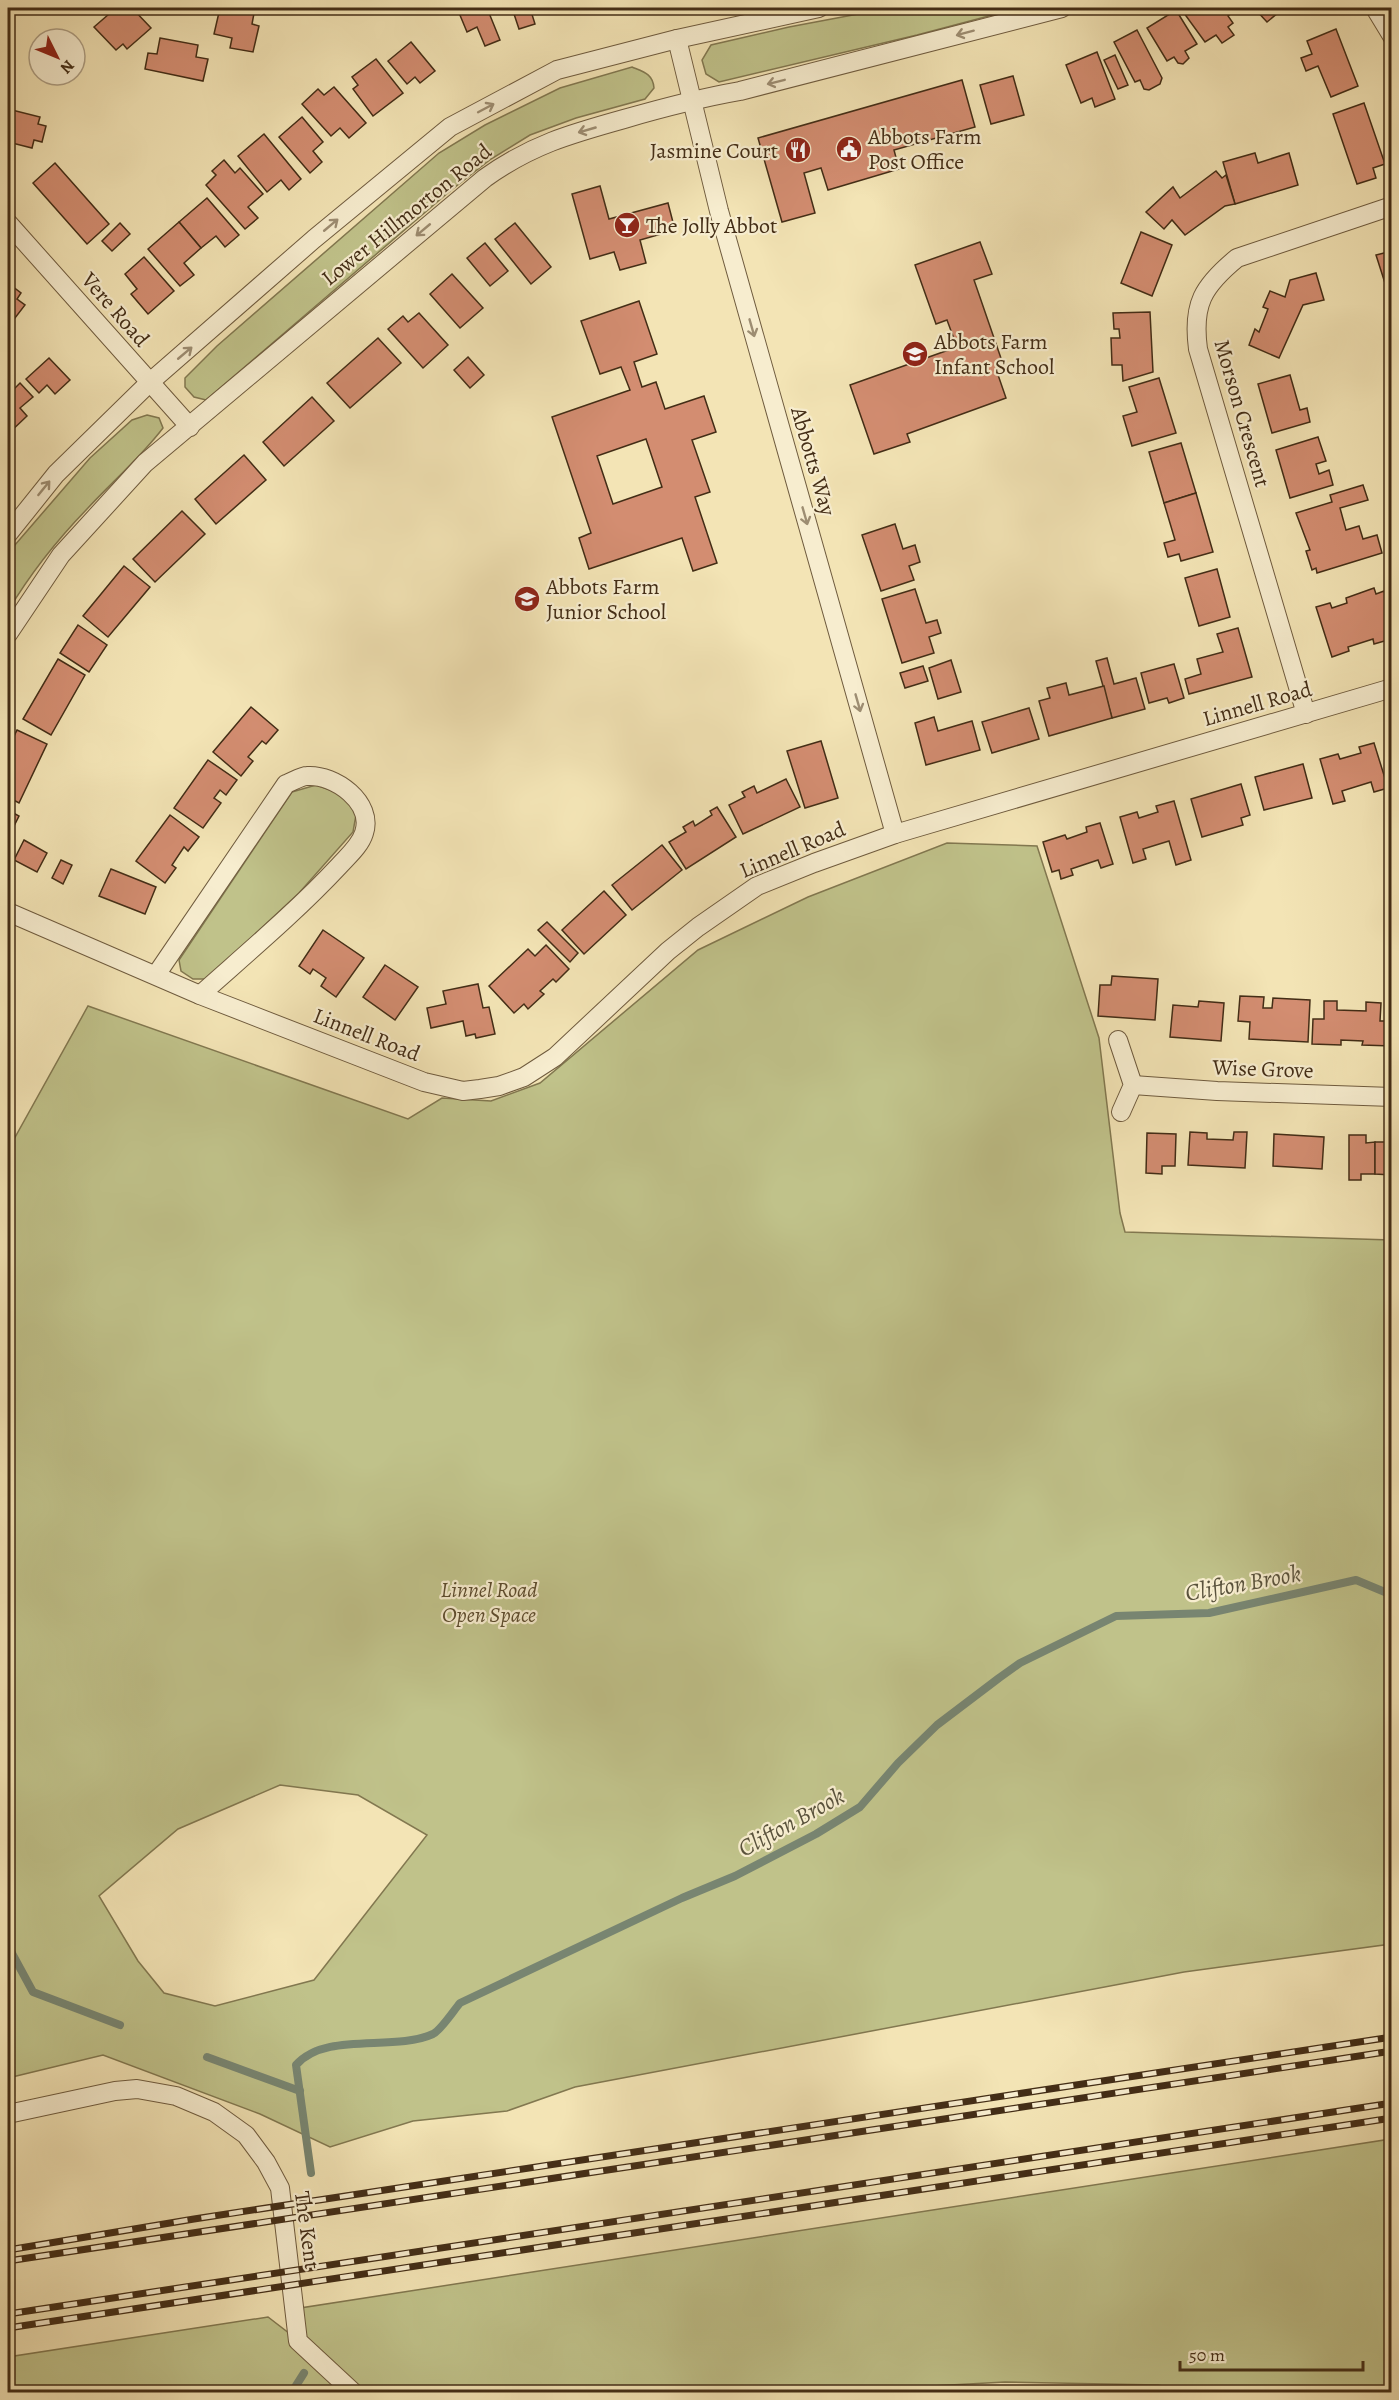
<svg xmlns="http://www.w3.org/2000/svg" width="1399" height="2400" viewBox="0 0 1399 2400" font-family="Alegreya,serif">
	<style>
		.green { fill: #c0c28a; stroke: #827850; stroke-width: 1.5; fill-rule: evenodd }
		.water { fill: #9bbfae; stroke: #788571; stroke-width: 1.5 }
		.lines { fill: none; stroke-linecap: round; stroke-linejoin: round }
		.stream { stroke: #788571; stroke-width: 8 }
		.building { fill: #d38d71; stroke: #432d16; stroke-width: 1.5; fill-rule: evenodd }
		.minor-casing { stroke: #6f5b3e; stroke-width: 20 }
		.minor { stroke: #f7edcf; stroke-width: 18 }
		.rail-casing { stroke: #432d16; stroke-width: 7 }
		.rail { stroke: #f7edcf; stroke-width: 4.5; stroke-dasharray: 14; stroke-linecap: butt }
		.oneway { stroke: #9d8d72 }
		.labels { text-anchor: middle; stroke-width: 4.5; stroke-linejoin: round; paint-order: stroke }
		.poi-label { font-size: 22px; fill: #432d16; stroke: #f7edcf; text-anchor: start }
		.street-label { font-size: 22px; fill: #432d16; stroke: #f7edcf }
		.park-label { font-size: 22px; font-style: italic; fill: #5c4b2d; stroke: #f7edcf }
		.water-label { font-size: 24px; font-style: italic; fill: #59523c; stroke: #f7edcf }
	</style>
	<rect width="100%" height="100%" fill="#f3e4b5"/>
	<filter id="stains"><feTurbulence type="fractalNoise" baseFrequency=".00333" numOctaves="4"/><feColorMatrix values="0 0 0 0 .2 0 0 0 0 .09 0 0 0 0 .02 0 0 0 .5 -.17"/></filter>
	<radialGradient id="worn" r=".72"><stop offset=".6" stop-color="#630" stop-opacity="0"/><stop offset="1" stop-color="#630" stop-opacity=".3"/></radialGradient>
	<g class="green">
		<path d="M890 8H1019L917 35 719 82 706 74 702 60 711 45 789 27Z"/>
		<path d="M632 67C644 72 653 74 654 88L645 99 576 118 530 135 491 159 450 191 206 400 194 397 185 387V378L217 346 439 153 485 125 560 88Z"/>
		<path d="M147 415 159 418 163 428C141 457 112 482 87 509 57 540 30 574 8 611V553L90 458 132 420Z"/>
		<path d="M316 785 339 793 352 804 356 815 353 832 299 893 207 979H193L181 971 179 960 292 792Z"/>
		<path d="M947 843 1037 846 1099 1038 1120 1213 1125 1232 1391 1240V1944L1184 1972 575 2087 507 2111 413 2121 330 2147 260 2114 103 2055 8 2078V1150L88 1006 408 1119 442 1098 491 1101 540 1083 698 950 808 897ZM280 1785 358 1795 427 1835 314 1980 215 2006 164 1993 138 1961 99 1896 178 1829Z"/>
		<path d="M1391 2139V2392H1192L1158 2385 1005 2382 932 2386 893 2392H8V2357L268 2317 298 2340 294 2309Z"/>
	</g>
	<path class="water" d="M1006 2386 1157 2390 1171 2392H917Z"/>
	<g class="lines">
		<g class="stream">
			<path d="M8 1946 33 1992 120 2025"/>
			<path d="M207 2057 300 2091"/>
			<path d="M311 2173 296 2065C326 2031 393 2052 433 2034 441 2030 454 2010 460 2003L682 1898 735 1876 816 1834 860 1807 898 1763 937 1725 999 1678 1020 1663 1116 1616 1209 1613 1356 1580 1392 1595"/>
			<path d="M292 2392 304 2373"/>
		</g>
	</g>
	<g class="building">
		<path d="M116 8H132L151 28 127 49 123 44 116 50 94 27Z"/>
		<path d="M220 8H255L252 24 259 26 253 52 230 48 232 38 214 34Z"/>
		<path d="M457 8H487L500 40 485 46 477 27 467 32Z"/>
		<path d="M512 8H530L535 24 519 29Z"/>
		<path d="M1183 8H1230L1233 12 1228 16 1233 23 1228 27 1234 35 1222 43 1216 35 1205 42 1181 9Z"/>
		<path d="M1254 8H1284L1267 22Z"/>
		<path d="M1176 10 1197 44 1185 51 1189 58 1183 64 1178 63 1174 57 1167 61 1147 28Z"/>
		<path d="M1336 29 1358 86 1331 97 1318 66 1306 71 1301 58 1312 54 1307 41Z"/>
		<path d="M1137 30 1162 78 1160 84 1149 90 1144 89 1140 80 1135 82 1114 42Z"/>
		<path d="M160 38 198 45 196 57 208 59 203 81 145 69 148 53 157 54Z"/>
		<path d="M411 42 435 71 420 83 415 77 407 84 388 61Z"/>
		<path d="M1097 52 1115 99 1095 107 1092 98 1081 103 1066 65Z"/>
		<path d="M1115 55 1128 85 1118 89 1104 60Z"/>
		<path d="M376 59 403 93 373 116 353 89 358 85 352 77Z"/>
		<path d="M1013 76 1024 115 991 124 980 85Z"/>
		<path d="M962 80 975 127 894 150 899 169 828 190 821 168 804 173 815 213 782 222 758 138Z"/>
		<path d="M334 87 366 123 349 138 340 128 331 136 302 104 318 89 324 95Z"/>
		<path d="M1364 103 1385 164 1373 168 1376 178 1357 184 1333 114Z"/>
		<path d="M8 109 40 117 38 124 46 126 42 142 34 140 32 148 8 142Z"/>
		<path d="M302 117 323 142 313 151 322 162 310 173 279 137Z"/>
		<path d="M264 134 301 179 289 190 281 180 267 192 238 156Z"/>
		<path d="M1255 153 1258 163 1289 153 1298 185 1235 204 1223 162Z"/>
		<path d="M224 160 235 173 240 168 263 194 248 207 258 218 245 229 206 185 216 175 212 171Z"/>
		<path d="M55 163 109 224 87 244 33 183Z"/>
		<path d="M1216 171 1222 178 1226 175 1235 204 1225 206 1185 235 1172 220 1164 229 1146 212 1173 187 1180 198Z"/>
		<path d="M600 186 609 219 668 203 675 230 640 240 646 263 620 270 614 252 590 259 572 194Z"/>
		<path d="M207 198 239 235 225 247 216 236 201 248 179 222Z"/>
		<path d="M179 222 201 248 184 263 194 275 180 286 148 249Z"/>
		<path d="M120 223 130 234 112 251 102 241Z"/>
		<path d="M515 223 551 267 531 284 495 239Z"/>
		<path d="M1141 232 1172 245 1152 296 1121 283Z"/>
		<path d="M980 242 992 274 974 280 1004 367 996 369 1006 398 907 434 910 442 874 454 850 385 957 347 947 320 936 324 915 265Z"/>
		<path d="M485 243 508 271 490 286 467 258Z"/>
		<path d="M1392 251V305L1376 255Z"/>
		<path d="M144 257 174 291 148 314 131 294 137 289 125 274Z"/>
		<path d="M1316 273 1324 300 1303 305 1279 358 1249 345 1255 329 1259 332 1268 309 1263 307 1270 291 1285 297 1290 280Z"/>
		<path d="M452 274 483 308 460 328 430 294Z"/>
		<path d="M8 283 21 293 17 299 25 305 15 318 9 313 8 315Z"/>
		<path d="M639 301 657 354 634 362 642 387 656 382 665 409 704 396 716 432 692 440 710 492 695 497 717 563 693 571 682 538 589 569 579 538 591 533 552 417 630 390 621 367 600 374 581 321ZM646 439 662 487 613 504 597 456Z"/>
		<path d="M1150 312 1153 372 1123 381 1122 365H1112L1111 338H1120L1119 329H1114L1113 313Z"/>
		<path d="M419 313 448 345 423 368 388 329 403 316 408 322Z"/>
		<path d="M378 338 401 363 350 408 327 383Z"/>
		<path d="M468 357 484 375 470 388 454 370Z"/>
		<path d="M49 358 70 380 55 394 47 385 39 393 26 379Z"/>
		<path d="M1290 375 1300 410 1307 408 1310 422 1272 433 1258 384Z"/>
		<path d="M1159 378 1176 433 1132 446 1123 416 1137 412 1129 387Z"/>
		<path d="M20 383 33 397 20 408 27 416 8 434V395Z"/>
		<path d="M312 397 334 421 284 466 263 442Z"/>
		<path d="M1318 437 1326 461 1316 464 1319 474 1329 470 1333 485 1290 498 1276 450Z"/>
		<path d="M1181 443 1196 493 1164 503 1149 452Z"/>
		<path d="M244 455 266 480 216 524 195 499Z"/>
		<path d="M1363 485 1368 500 1340 508 1346 530 1359 526 1363 539 1377 535 1382 553 1317 573 1316 568 1312 570 1306 551 1310 550 1296 513 1332 502 1330 495Z"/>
		<path d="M1196 493 1213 552 1181 561 1179 554 1168 557 1164 543 1175 540 1164 503Z"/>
		<path d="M182 511 205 534 155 582 133 559Z"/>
		<path d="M895 524 903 549 915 545 920 562 909 566 914 580 881 591 862 535Z"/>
		<path d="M124 566 150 587 108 637 83 616Z"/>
		<path d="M1217 569 1230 617 1199 626 1185 578Z"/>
		<path d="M1374 588 1376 594 1384 591 1392 613V634L1387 635 1388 640 1374 644 1373 639 1348 647 1349 651 1332 657 1316 607 1330 603 1332 608 1347 603 1346 598Z"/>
		<path d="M915 589 926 623 937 620 941 633 929 637 934 653 902 663 882 599Z"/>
		<path d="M78 625 107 645 89 672 60 653Z"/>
		<path d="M1238 628 1252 677 1189 694 1185 679 1201 674 1197 659 1223 652 1217 634Z"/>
		<path d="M1107 658 1114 684 1136 678 1145 709 1112 718 1096 661Z"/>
		<path d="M58 659 85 675 51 735 23 719Z"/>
		<path d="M951 660 961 692 938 699 929 668Z"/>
		<path d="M1174 664 1184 698 1169 703 1167 698 1149 703 1141 673Z"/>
		<path d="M923 666 928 681 905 688 900 673Z"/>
		<path d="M1066 683 1069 695 1104 686 1112 718 1049 736 1039 701 1050 698 1047 688Z"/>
		<path d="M251 707 278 730 266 744 262 741 248 757 253 761 241 776 213 752Z"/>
		<path d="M1029 708 1039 739 992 753 982 722Z"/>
		<path d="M934 717 938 731 972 721 980 750 926 765 915 723Z"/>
		<path d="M17 730 47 744 19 803 8 797V749Z"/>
		<path d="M821 741 838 798 805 808 787 751Z"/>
		<path d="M1374 743 1388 788 1374 792 1371 782 1342 791 1345 801 1333 804 1320 759 1338 754 1340 759 1361 753 1359 747Z"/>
		<path d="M208 760 237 780 226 795 220 790 214 798 221 803 203 828 174 808Z"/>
		<path d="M1303 764 1312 798 1264 810 1255 777Z"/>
		<path d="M786 779 800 807 743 834 729 805 745 797 742 792 754 786 757 793Z"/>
		<path d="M1241 784 1250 815 1241 818 1243 825 1202 837 1191 799Z"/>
		<path d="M1174 801 1191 860 1176 865 1169 841 1143 849 1146 859 1133 863 1120 817 1137 812 1139 818 1158 812 1156 806Z"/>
		<path d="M717 807 736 837 686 869 669 842 686 832 683 827 693 821 695 826 712 815 710 811Z"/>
		<path d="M8 810 19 816 8 838Z"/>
		<path d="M170 815 199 837 188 851 184 847 172 865 176 868 165 883 136 861Z"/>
		<path d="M1100 823 1113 864 1101 868 1098 860 1071 869 1073 875 1061 879 1059 870 1052 872 1043 842 1065 835 1067 839 1087 832 1086 827Z"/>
		<path d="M24 840 47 853 37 872 14 860Z"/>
		<path d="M662 845 682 870 632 910 612 885Z"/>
		<path d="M61 860 72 865 63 884 52 878Z"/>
		<path d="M111 869 156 887 145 914 99 896Z"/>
		<path d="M604 891 626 915 584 954 562 930Z"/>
		<path d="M547 922 578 953 570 962 538 930Z"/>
		<path d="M323 930 364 958 336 997 321 986 326 978 313 969 310 974 299 966Z"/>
		<path d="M546 945 569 969 556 982 553 979 540 991 544 994 528 1009 524 1004 514 1013 489 986 528 949 535 956Z"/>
		<path d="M385 965 418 987 395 1020 363 997Z"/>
		<path d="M1112 976 1158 979 1155 1020 1098 1016 1100 985H1111Z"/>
		<path d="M478 984 483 1008 489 1007 495 1034 476 1038 475 1034 466 1036 463 1021 431 1028 427 1008 446 1004 443 991Z"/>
		<path d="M1240 996 1264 997 1263 1008H1272L1273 998 1310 1000 1308 1042 1249 1039 1250 1022 1238 1021Z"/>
		<path d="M1199 1001 1224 1003 1221 1041 1170 1037 1173 1005 1198 1007Z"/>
		<path d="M1324 1001H1337V1010L1366 1011V1002L1381 1003 1380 1021H1392V1046L1362 1045 1363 1041 1341 1040V1045L1312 1044 1313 1019H1324Z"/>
		<path d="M1190 1132 1207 1133V1139L1233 1140 1234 1132H1247L1245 1168 1188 1165Z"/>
		<path d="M1147 1133 1176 1134 1175 1166H1162V1174L1146 1173Z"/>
		<path d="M1274 1134 1324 1137 1322 1169 1273 1166Z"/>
		<path d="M1349 1135H1366V1143L1375 1142V1174H1361V1180H1349Z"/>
		<path d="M1390 1136H1392V1175L1375 1174V1142H1389Z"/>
	</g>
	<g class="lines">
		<g class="minor-casing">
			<g id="minor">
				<path d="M1375 8 1392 36"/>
				<path d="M677 39 719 211 895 834"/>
				<path d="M8 223 190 427"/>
				<path d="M8 534 56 474 149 383 314 239 450 127 557 70 677 39 819 8"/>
				<path d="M8 634 61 555 145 463 485 178C531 145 570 134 624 119 662 108 700 98 740 91L1062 8"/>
				<path d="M1306 714 1198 349C1192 304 1203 286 1237 258L1392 206"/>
				<path d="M8 912 200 995 424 1082 463 1091 480 1089 499 1086 524 1077 555 1057 668 951 698 927 757 886 814 863 895 834 1392 688"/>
				<path d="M156 975 286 784C292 782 301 776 307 776 335 774 374 803 364 833 360 846 348 856 339 866 296 912 247 953 200 995"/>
				<path d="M1118 1040 1133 1085 1121 1112"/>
				<path d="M1133 1085 1217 1091 1392 1097"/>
				<path d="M8 2114 115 2091 137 2089 176 2096 214 2112 246 2135 266 2162 280 2188 298 2341 353 2392"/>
			</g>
		</g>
		<use href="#minor" class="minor"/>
		<g class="rail-casing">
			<g id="rail">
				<path d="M8 2250 194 2219 1392 2037"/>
				<path d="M8 2261 1392 2051"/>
				<path d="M8 2314 1392 2103"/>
				<path d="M8 2328 1392 2118"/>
			</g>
		</g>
		<use href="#rail" class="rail"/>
	</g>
	<defs><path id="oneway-shaft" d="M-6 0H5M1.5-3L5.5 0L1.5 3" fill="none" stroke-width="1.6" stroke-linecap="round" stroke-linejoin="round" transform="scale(1.5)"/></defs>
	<g class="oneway">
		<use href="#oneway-shaft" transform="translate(965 33) rotate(165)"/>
		<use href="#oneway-shaft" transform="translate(776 82) rotate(166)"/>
		<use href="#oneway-shaft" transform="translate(486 108) rotate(-28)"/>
		<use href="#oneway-shaft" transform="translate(587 130) rotate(164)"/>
		<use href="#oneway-shaft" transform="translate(331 225) rotate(-40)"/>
		<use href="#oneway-shaft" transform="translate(423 230) rotate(140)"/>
		<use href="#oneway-shaft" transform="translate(752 328) rotate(74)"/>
		<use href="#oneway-shaft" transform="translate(185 353) rotate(-40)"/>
		<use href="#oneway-shaft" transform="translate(44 488) rotate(-51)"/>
		<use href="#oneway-shaft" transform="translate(805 516) rotate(74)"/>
		<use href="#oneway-shaft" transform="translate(858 703) rotate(74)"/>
	</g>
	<defs>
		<g id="civic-disc" transform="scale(1.35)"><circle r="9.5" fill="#8f2418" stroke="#f7edcf"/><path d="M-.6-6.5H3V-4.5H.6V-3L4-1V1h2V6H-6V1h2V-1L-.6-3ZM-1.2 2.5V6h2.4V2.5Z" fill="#fff"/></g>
		<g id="restaurant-disc" transform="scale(1.35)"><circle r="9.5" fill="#8f2418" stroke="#f7edcf"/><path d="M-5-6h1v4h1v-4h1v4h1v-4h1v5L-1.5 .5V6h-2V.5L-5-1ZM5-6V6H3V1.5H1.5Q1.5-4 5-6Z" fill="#fff"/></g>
		<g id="bar-disc" transform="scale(1.35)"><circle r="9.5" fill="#8f2418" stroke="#f7edcf"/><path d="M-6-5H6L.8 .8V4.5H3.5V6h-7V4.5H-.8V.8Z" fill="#fff"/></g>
		<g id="school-disc" transform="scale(1.35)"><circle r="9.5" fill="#8f2418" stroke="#f7edcf"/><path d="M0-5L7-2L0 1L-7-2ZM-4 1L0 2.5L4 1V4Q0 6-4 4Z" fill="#fff"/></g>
	</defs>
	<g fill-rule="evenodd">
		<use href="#civic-disc" x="849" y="149"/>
		<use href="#restaurant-disc" x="798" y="150"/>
		<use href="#bar-disc" x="627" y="225"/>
		<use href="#school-disc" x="915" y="354"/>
		<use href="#school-disc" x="527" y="599"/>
	</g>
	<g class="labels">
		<g class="poi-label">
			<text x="868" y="144">Abbots Farm<tspan x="868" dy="25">Post Office</tspan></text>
			<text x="778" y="158" text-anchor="end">Jasmine Court</text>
			<text x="646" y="233">The Jolly Abbot</text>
			<text x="934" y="349">Abbots Farm<tspan x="934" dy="25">Infant School</tspan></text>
			<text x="546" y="594">Abbots Farm<tspan x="546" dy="25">Junior School</tspan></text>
		</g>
		<g class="street-label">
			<text transform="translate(406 214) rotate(-39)" y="8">Lower Hillmorton Road</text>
			<text transform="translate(116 309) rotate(49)" y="8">Vere Road</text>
			<text transform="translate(1243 413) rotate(74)" y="8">Morson Crescent</text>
			<text transform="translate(814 461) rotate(74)" y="8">Abbotts Way</text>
			<text transform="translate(1257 703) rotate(-16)" y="8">Linnell Road</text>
			<text transform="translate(792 849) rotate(-23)" y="8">Linnell Road</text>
			<text transform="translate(367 1034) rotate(21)" y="8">Linnell Road</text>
			<text transform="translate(1263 1068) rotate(2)" y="8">Wise Grove</text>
			<text transform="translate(308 2230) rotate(82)" y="8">The Kent</text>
		</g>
		<g class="park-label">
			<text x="489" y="1597">Linnel Road<tspan x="489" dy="25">Open Space</tspan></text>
		</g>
		<g class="water-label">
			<text transform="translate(1243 1583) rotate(-10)" y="8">Clifton Brook</text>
			<text transform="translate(791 1822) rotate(-29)" y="8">Clifton Brook</text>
		</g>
	</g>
	<rect width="1399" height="2400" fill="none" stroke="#f3e4b5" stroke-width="30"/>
	<rect x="9" y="9" width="1381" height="2382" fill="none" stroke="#432d16" stroke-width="3"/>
	<rect x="15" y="15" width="1369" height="2370" fill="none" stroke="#432d16" stroke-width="1.5"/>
	<g transform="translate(57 57) rotate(133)"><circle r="28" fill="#f7edcf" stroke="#afa085" stroke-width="1.5"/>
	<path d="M0-4.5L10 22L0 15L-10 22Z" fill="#8f2418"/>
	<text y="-9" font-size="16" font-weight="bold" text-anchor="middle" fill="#432d16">N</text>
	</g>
	<path d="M1180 2361v9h183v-9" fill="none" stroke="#432d16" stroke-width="3"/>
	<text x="1189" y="2361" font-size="18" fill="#432d16" stroke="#f7edcf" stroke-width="4.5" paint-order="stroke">50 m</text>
	<rect width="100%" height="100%" filter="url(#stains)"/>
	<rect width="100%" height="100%" fill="url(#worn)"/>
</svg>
